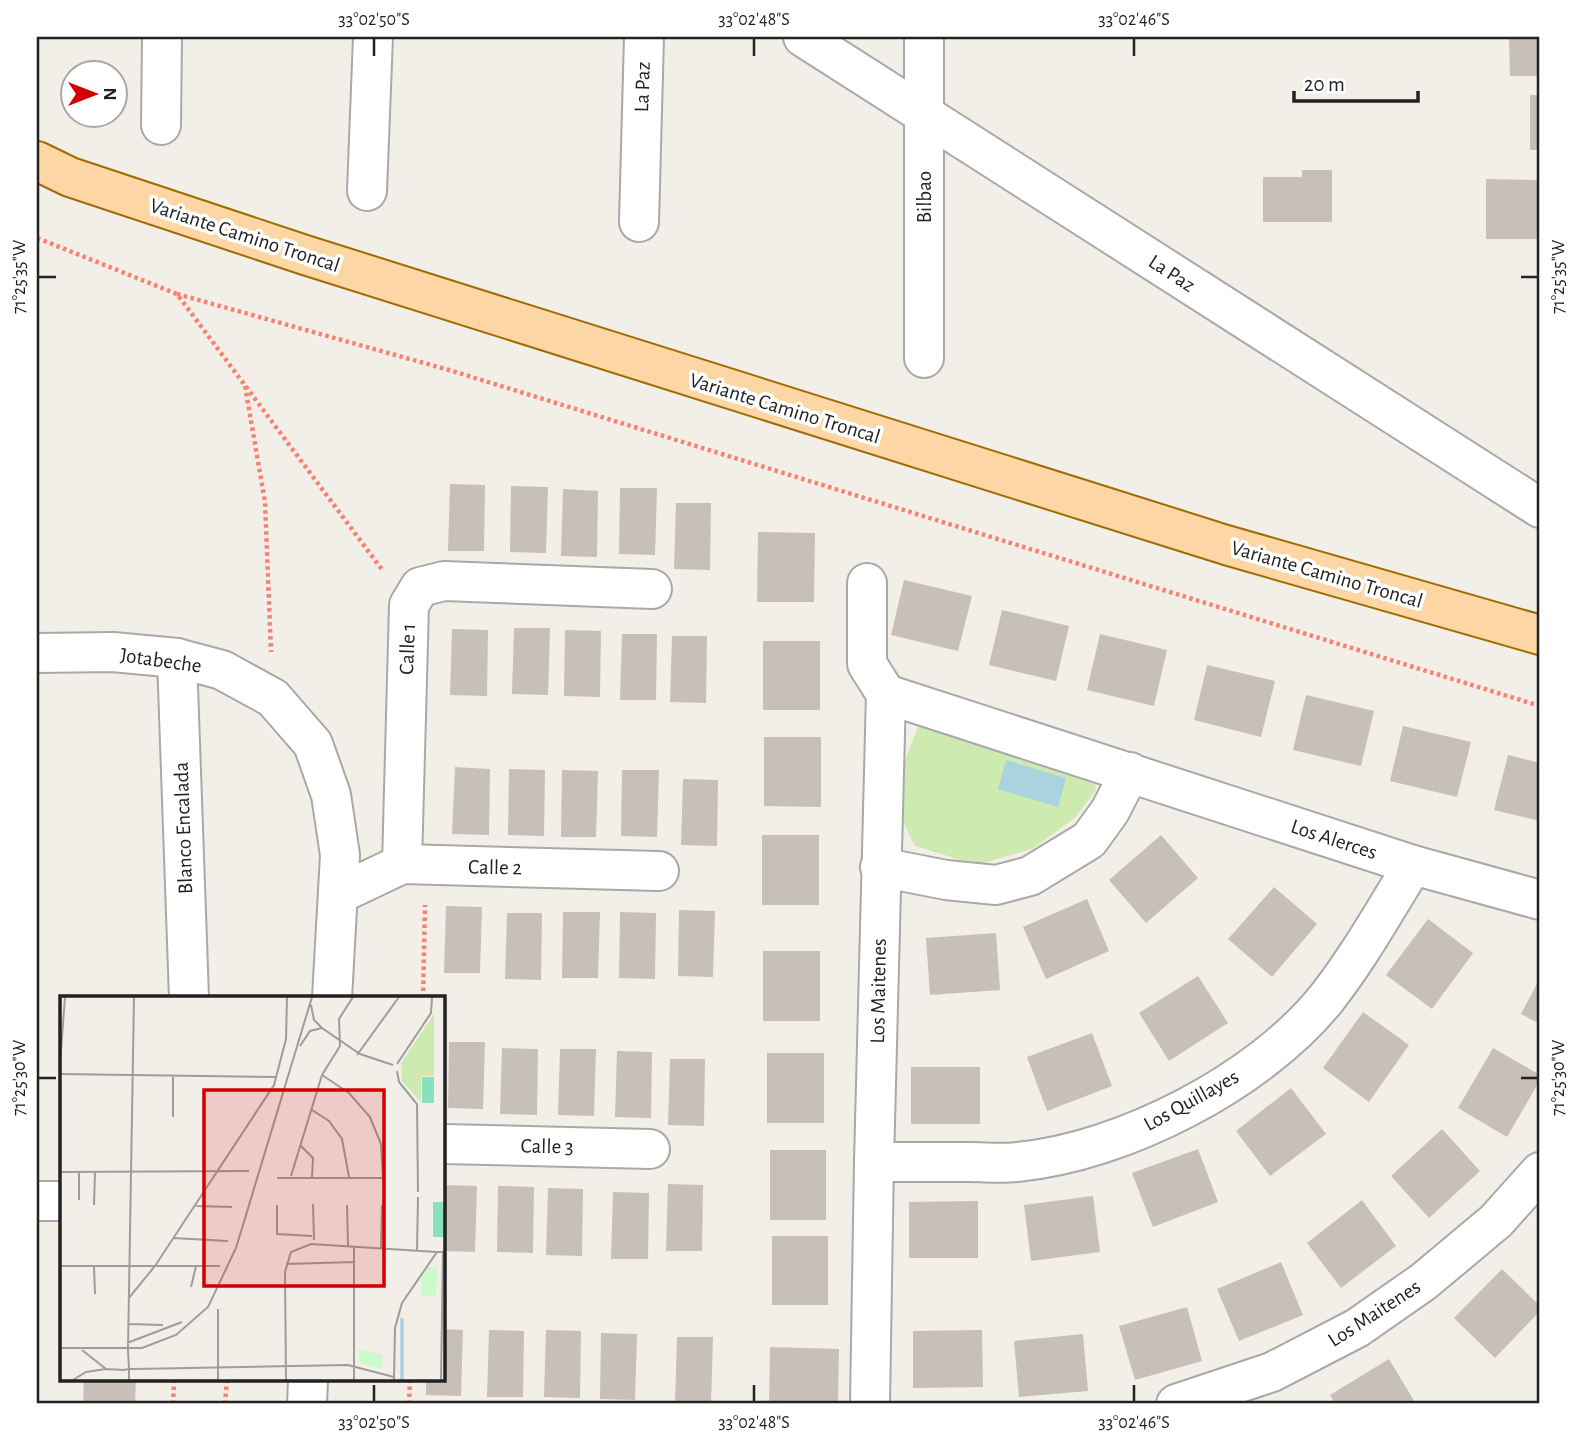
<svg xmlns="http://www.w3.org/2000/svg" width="1577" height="1441" viewBox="0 0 1577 1441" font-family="'Alegreya Sans',sans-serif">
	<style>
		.grass { fill: #cdebb0 }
		.water { fill: #aad3df }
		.building { fill: #c7bfb8 }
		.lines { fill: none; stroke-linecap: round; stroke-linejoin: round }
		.street-casing { stroke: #a9a9a9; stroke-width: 42 }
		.primary-casing { stroke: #a06b00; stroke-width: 42 }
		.path { stroke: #fa8072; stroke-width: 4.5; stroke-dasharray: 3.5 3.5; stroke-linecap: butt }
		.street { stroke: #fff; stroke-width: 38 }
		.primary { stroke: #fcd6a4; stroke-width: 38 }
		.ticks { fill: none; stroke: #222; stroke-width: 2.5 }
		.labels { text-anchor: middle; stroke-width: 7; stroke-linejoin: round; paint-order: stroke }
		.street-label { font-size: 21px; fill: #222; stroke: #fff }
		.inset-river { fill: none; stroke: #aad3df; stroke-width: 3.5 }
		.inset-road { fill: none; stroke: #9f9d99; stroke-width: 2 }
		.view { fill: #d40000; fill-opacity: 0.15; stroke: #d40000; stroke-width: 3.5 }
		.inset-edge { fill: none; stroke: #222; stroke-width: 3.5 }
		.neatline { fill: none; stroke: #222; stroke-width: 2.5 }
		.ticks-label { font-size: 18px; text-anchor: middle; fill: #222 }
	</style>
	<rect width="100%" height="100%" fill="#f2efe9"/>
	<path class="grass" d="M922 717 1095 775 1096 790 1074 819 1032 849 977 865 915 846 898 812 900 773Z"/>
	<path class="water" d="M1006 760 1066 778 1058 807 998 789Z"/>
	<g class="building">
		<path d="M1509 37H1540V76H1510Z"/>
		<rect x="1530" y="95" width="10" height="55"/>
		<path d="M1302 170H1332V222H1263V177H1302Z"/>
		<path d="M1486 179 1540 180V239H1486Z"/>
		<path d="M450 484 485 485 484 551H448Z"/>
		<path d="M511 486 548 487 546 553 510 552Z"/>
		<path d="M620 488H657L655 555 619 554Z"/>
		<path d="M563 489 598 491 597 557 561 556Z"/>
		<path d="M676 503H711L710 570 674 569Z"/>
		<path d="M758 532 815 533 814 602H757Z"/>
		<path d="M904 580 972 596 958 651 891 635Z"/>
		<path d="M1002 610 1069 626 1056 681 989 665Z"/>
		<path d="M514 628H550L548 695 512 694Z"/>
		<path d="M452 629 488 630 487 696 450 695Z"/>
		<path d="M565 630 601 631 600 697 564 696Z"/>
		<path d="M622 634H657L656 700H620Z"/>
		<path d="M1100 634 1167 650 1154 706 1087 690Z"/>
		<path d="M672 636H707L706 703 670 702Z"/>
		<rect x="763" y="641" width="57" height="69"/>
		<path d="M1207 665 1275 681 1261 737 1194 720Z"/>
		<path d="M1306 695 1374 711 1361 766 1293 750Z"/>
		<path d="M1403 726 1471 742 1457 797 1390 781Z"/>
		<path d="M764 737H821V807L764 806Z"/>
		<path d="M1508 755 1540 763V821L1494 810Z"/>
		<path d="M455 767 490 769 489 835 452 834Z"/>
		<path d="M509 769 545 770 544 836 508 835Z"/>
		<path d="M562 770 598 771 596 837H561Z"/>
		<path d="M622 770H659L657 837 621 836Z"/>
		<path d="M683 779 718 780 717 846 681 845Z"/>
		<rect x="762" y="835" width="57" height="70"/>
		<path d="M1161 835 1198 878 1146 923 1109 880Z"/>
		<path d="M1274 887 1317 924 1272 977 1228 939Z"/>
		<path d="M1087 899 1109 951 1046 979 1023 927Z"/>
		<path d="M446 906 482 907 480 973H444Z"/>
		<path d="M679 910 715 911 713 977 678 976Z"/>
		<path d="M563 912H600L598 978H562Z"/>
		<path d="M620 912 656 913 655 979 619 978Z"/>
		<path d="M507 913H542L541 980 505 979Z"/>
		<path d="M1428 919 1473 953 1432 1009 1386 975Z"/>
		<path d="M996 933 1000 990 930 995 926 938Z"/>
		<rect x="763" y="951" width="57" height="70"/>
		<path d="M1198 976 1228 1023 1169 1061 1139 1013Z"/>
		<path d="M1540 978V1024L1521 1014Z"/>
		<path d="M1363 1012 1409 1045 1369 1102 1323 1068Z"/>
		<path d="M1092 1033 1112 1086 1047 1111 1027 1057Z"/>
		<path d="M449 1042H485L483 1109 448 1108Z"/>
		<path d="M502 1048 538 1049 537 1115 500 1114Z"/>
		<path d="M1493 1048 1540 1075V1080L1507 1137 1458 1108Z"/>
		<path d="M560 1049H596L594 1116 558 1115Z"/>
		<path d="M617 1051 652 1052 651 1118 615 1117Z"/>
		<rect x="767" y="1053" width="57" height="70"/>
		<path d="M670 1059H705L704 1126 668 1125Z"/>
		<rect x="911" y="1067" width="69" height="57"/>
		<path d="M1291 1088 1326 1134 1270 1176 1236 1131Z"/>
		<path d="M1442 1129 1480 1171 1429 1218 1391 1176Z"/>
		<path d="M1198 1149 1218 1202 1153 1227 1132 1173Z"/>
		<rect x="770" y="1150" width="56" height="70"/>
		<path d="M668 1184 703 1185 702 1251H666Z"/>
		<path d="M443 1185 477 1186 475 1252 443 1251Z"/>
		<path d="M498 1186 534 1187 533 1253 497 1252Z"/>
		<path d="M548 1188 583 1189 582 1256 546 1255Z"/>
		<path d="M613 1192 649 1193 648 1259H611Z"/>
		<path d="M1093 1196 1100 1252 1031 1261 1024 1205Z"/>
		<path d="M1362 1200 1396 1246 1341 1288 1307 1243Z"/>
		<path d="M978 1201V1258H909V1202Z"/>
		<rect x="772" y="1236" width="56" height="69"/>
		<path d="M1281 1262 1303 1315 1239 1341 1217 1289Z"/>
		<path d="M1502 1269 1540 1306V1311L1495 1358 1454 1318Z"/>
		<path d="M1187 1307 1202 1361 1135 1380 1119 1326Z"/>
		<path d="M443 1329 463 1330 461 1396 426 1395V1380H443Z"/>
		<path d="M489 1330 524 1331 523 1397H487Z"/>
		<path d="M546 1330 581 1331 580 1398 544 1397Z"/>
		<path d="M982 1330 983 1387 913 1388V1331Z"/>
		<path d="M601 1333 637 1334 635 1400 600 1399Z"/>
		<path d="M1083 1334 1088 1391 1019 1397 1014 1341Z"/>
		<path d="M677 1337H713L711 1404 675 1403Z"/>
		<path d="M770 1347 839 1349 838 1404H769Z"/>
		<path d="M1389 1359 1416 1404H1335L1330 1395Z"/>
		<path d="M84 1380H136L135 1404H83Z"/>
	</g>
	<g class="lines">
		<g class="street-casing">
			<g id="street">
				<path d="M803 37 1540 508"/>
				<path d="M161 125 162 37"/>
				<path d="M367 191 373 37"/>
				<path d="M639 222 644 37"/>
				<path d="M924 358V37"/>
				<path d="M867 583V664L886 694 874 1162 870 1404"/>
				<path d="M37 653 113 652 177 658 222 670 273 698 313 744 331 795 340 855 332 998"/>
				<path d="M177 658 189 998"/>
				<path d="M886 694 1413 865 1540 900"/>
				<path d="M402 864 409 605 420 587 444 581 652 589"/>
				<path d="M880 867 946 880 996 885 1030 876 1089 840 1110 811 1130 772"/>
				<path d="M339 894 402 864 659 871"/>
				<path d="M443 1144 650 1149"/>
				<path d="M874 1162C906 1162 938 1162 969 1162 985 1162 1002 1164 1017 1162 1123 1152 1259 1082 1326 999 1359 957 1385 910 1413 865"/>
				<path d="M37 1201H61"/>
				<path d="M307 1404 308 1380"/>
				<path d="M1176 1404 1272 1372 1357 1328 1423 1282 1496 1221 1540 1172"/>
			</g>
		</g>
		<g class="primary-casing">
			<path id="primary" d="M37 161 70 177 305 255 1226 545 1540 635"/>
		</g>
		<g class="path">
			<path d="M37 238 177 294 383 571"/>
			<path d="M177 294 449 370 1540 706"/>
			<path d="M245 386 265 502 271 652"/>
			<path d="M423 998 425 905"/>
			<path d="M173 1404 174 1380"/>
			<path d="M225 1404 227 1380"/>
			<path d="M409 1404 410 1380"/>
		</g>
		<use href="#street" class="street"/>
		<use href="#primary" class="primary"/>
	</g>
	<path class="ticks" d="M374 38V56M754 38V56M1134 38V56M38 277H56M1521 277H1538M38 1078H56M1521 1078H1538M374 1385V1402M754 1385V1402M1134 1385V1402"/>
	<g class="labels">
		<g class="street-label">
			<text transform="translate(642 87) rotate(-88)" y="7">La Paz</text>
			<text transform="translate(924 197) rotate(-90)" y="7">Bilbao</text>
			<text transform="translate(245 235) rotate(18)" y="7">Variante Camino Troncal</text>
			<text transform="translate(1172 273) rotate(33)" y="7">La Paz</text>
			<text transform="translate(785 408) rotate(17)" y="7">Variante Camino Troncal</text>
			<text transform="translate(1327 574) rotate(16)" y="7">Variante Camino Troncal</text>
			<text transform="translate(407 649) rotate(-88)" y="7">Calle 1</text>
			<text transform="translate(161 660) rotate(8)" y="7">Jotabeche</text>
			<text transform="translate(183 828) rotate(-92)" y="7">Blanco Encalada</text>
			<text transform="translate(1334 839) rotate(18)" y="7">Los Alerces</text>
			<text transform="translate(495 867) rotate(1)" y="7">Calle 2</text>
			<text transform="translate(878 991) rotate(-89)" y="7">Los Maitenes</text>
			<text transform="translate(1191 1100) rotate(-29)" y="7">Los Quillayes</text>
			<text transform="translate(547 1146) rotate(1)" y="7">Calle 3</text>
			<text transform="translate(1374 1313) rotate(-33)" y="7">Los Maitenes</text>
		</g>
	</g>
	<g transform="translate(60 996)">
		<rect width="385" height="385" fill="#f2efe9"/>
		<path d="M374 18V80H361V106L342 85 341 67Z" fill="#cdebb0"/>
		<path d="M369 271H377L376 300H361L362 281ZM298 353 322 359V373L300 367Z" fill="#c8facc"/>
		<path d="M362 81H374V107H362ZM373 206H385V241H373Z" fill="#88e0be"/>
		<path class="inset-river" d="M342 384V322"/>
		<path class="inset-road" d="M251 9 254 24 262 32 300 58 333 69M240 50 250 35 262 32M297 59 339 1M0 68 5 1M337 68 371 17 372 1M337 75 339 86 357 108 358 196M0 78 216 81M252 114 269 125 282 143 289 181M113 121V79M240 149 253 162 252 181M0 176 189 175M19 176V204M231 180 262 79 280 50 279 23 293 1M217 182H323L321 148 310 121 289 97 262 79M253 208 254 244M34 209 35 176M217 209V238L252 240M287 209 288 250M136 210 172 211M113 242 168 245M294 250V384M321 252 322 209M357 254 358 201M226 268 294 266M0 270H160M34 270 35 298M131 291 136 270M68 303 95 270 214 89 226 43 227 1M0 312V376M158 313V384M68 328 103 329M67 347 122 326M0 352H82L116 339 148 311 176 252 252 1M22 354 46 373 64 374 69 373 68 354M68 354 74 1M13 384 26 376 46 373M69 384V373H74L288 369 334 381M226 384 225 276 231 256 251 248 377 256M334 384 335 332 342 307 377 256H385M381 384 383 256"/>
		<path class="view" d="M144 94H324V290H144Z"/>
		<rect width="385" height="385" class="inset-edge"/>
	</g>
	<rect width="1577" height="1441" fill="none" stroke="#ffffff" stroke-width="77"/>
	<g transform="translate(94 94) rotate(90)"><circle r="33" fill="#ffffff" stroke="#a7a7a7" stroke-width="2"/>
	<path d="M0-5L12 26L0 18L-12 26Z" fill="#d40000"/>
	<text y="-10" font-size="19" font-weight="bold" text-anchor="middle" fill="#222222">N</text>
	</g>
	<path d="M1294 91v10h124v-10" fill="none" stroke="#222222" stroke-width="3.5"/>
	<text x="1304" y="91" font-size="21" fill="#222222" stroke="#ffffff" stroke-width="5" paint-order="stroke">20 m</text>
	<rect x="38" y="38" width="1500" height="1364" class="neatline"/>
	<g class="ticks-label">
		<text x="374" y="25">33°02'50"S</text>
		<text x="754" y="25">33°02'48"S</text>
		<text x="1134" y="25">33°02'46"S</text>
		<text transform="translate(1558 277) rotate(-90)" y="6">71°25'35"W</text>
		<text transform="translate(19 277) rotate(-90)" y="6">71°25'35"W</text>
		<text transform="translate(1558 1078) rotate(-90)" y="6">71°25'30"W</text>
		<text transform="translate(19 1078) rotate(-90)" y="6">71°25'30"W</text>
		<text x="374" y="1428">33°02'50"S</text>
		<text x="754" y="1428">33°02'48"S</text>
		<text x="1134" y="1428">33°02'46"S</text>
	</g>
</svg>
